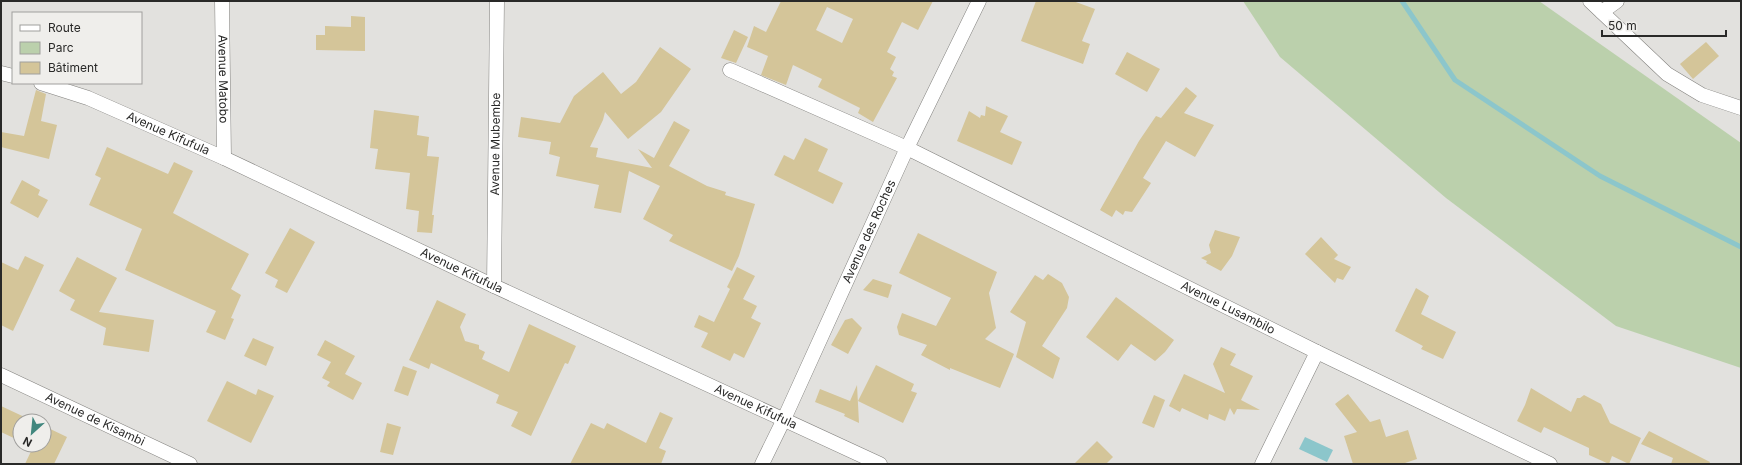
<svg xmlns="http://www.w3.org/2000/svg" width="1742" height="465" viewBox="0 0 1742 465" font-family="Inter,sans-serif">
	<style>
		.green { fill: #bbd0ac }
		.water { fill: #8cc6cb }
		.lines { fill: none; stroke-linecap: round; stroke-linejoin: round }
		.stream { stroke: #8cc6cb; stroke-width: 5 }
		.building { fill: #d4c599; fill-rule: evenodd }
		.minor-casing { stroke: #83827f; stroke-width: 15 }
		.minor { stroke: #fff; stroke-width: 14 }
		.labels { text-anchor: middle; stroke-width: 3.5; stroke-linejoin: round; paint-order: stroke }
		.street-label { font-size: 12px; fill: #292928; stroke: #efeeeb }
	</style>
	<rect width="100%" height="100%" fill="#e2e1de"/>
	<path class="green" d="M1243 1H1539L1741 143V368L1616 326 1446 198 1280 57Z"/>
	<path class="water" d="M1305 437 1333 450 1327 462 1299 449Z"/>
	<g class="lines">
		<path class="stream" d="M1402 1 1455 80 1600 176 1741 247"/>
	</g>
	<g class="building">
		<path d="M781 1H933L918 30 902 22 887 52 896 57 890 69 894 72 892 76 897 78 873 122 858 113 860 108 818 87 822 79 793 65 786 85 761 75 768 56 747 47 754 26 766 32ZM827 7 853 19 842 43 816 30Z"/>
		<path d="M1036 1H1073L1095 9 1082 41 1090 44 1083 64 1021 41Z"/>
		<path d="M351 16 365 17V51L316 50V35H325V26L351 27Z"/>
		<path d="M734 30 748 37 736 63 721 58Z"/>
		<path d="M1706 42 1719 56 1693 79 1680 64Z"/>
		<path d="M660 47 691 69 661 112 628 139 605 112 603 120 590 147 598 148 596 157 652 168 638 149 654 158 674 121 690 130 669 166 707 186 726 192 725 195 755 204 739 256 732 271 669 241 673 235 643 219 660 186 629 171 621 213 594 208 599 185 556 176 560 157 549 154 551 142 518 137 521 117 560 123 574 96 603 72 621 94 636 82Z"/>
		<path d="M1127 52 1160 69 1147 92 1115 74Z"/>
		<path d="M1186 87 1197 96 1184 113 1214 125 1195 157 1166 141 1143 178 1151 183 1132 212 1125 211 1123 215 1116 210 1112 217 1100 210 1139 141 1156 116 1161 118Z"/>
		<path d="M36 90 46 94 41 121 57 125 49 159 1 147V132L24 136Z"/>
		<path d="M986 106 1008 116 1000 132 1022 142 1012 165 957 141 969 111 980 118 981 115 985 116Z"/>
		<path d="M374 110 419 116 417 135 429 137 427 156 439 157 432 215H434L432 233 417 232 419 211 406 209 410 173 375 169 378 149 370 148Z"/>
		<path d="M805 138 828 149 818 171 843 183 833 204 774 175 784 155 794 160Z"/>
		<path d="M107 147 168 174 174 162 193 171 173 213 249 254 231 289 241 295 231 318 234 319 225 340 206 332 216 311 125 270 142 229 89 205 101 178 95 175Z"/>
		<path d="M22 180 40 190 38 195 48 200 38 218 10 203Z"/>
		<path d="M290 228 315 242 287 293 275 287 278 280 265 273Z"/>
		<path d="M1215 230 1240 237 1232 256 1221 271 1206 263 1207 261 1201 258 1211 253 1209 245Z"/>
		<path d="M918 233 997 272 989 293 996 328 985 339 1014 354 1000 388 950 368V370L921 355 927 345 899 335 897 327 902 313 936 326 951 298 899 273Z"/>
		<path d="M1321 237 1338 255 1334 259 1351 267 1343 280 1337 278 1335 283 1305 254Z"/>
		<path d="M25 256 44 265 13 331 1 325V262L18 270Z"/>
		<path d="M77 257 117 278 99 312 154 320 149 352 103 345 106 328 70 310 75 300 59 291Z"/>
		<path d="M737 267 755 276 743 299 757 306 751 318 761 323 744 358 734 353 730 361 701 347 708 333 694 327 699 315 714 322 730 289 727 287Z"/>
		<path d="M1048 274 1062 283 1069 297 1067 308 1042 346 1060 358 1053 379 1016 357 1026 322 1010 312 1035 275 1043 280Z"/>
		<path d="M873 279 892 285 888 298 863 290Z"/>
		<path d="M1416 288 1429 296 1421 314 1456 332 1443 359 1421 349 1423 346 1395 331Z"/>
		<path d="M1116 297 1174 340 1165 352 1155 361 1131 344 1118 361 1086 337Z"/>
		<path d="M437 300 466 314 460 327 465 341 479 345V349L485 352 482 359 509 372 529 324 576 346 568 364 565 363 531 436 511 426 518 412 496 403 499 395 431 363 429 369 409 360Z"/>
		<path d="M852 318 862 328 848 354 831 345 845 320Z"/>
		<path d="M253 338 274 347 266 366 244 356Z"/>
		<path d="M325 340 355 356 345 374 362 383 353 400 327 386 330 382 322 378 331 362 317 355Z"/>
		<path d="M1221 347 1236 354 1230 365 1253 376 1241 400 1260 410 1237 409 1234 415 1230 408 1225 421 1209 414 1208 420 1182 408 1180 412 1169 406 1184 374 1225 393 1213 364Z"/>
		<path d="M876 365 914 384 911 391 917 393 903 423 858 401Z"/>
		<path d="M403 366 417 371 408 396 394 391Z"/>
		<path d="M227 381 256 395 258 389 274 396 251 443 207 421Z"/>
		<path d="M857 385 859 423 844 416 845 414 815 402 820 389 850 401Z"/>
		<path d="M1531 388 1571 412 1577 398H1580L1584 395 1601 404 1610 423 1641 438 1629 464 1612 456 1609 464 1589 455V448L1544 427 1541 433 1517 421 1525 405Z"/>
		<path d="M1348 394 1370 422 1380 419 1386 437 1408 430 1417 459 1402 464H1353L1344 436 1357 432 1335 404Z"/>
		<path d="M1154 395 1165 400 1154 428 1142 423Z"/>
		<path d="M1 406 33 421H20V441L1 432Z"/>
		<path d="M660 412 673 418 659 448 666 451 661 464H570L591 423 604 429 607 423 646 443Z"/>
		<path d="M387 423 401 427 393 455 380 452Z"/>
		<path d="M44 426 67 437 54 464H25L33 447 29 445H44Z"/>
		<path d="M1649 431 1710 462 1709 464H1671L1673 458 1641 444Z"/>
		<path d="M1097 441 1113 457 1106 464H1074Z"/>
	</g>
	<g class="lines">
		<g class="minor-casing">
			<g id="minor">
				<path id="s1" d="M222 1 224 158"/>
				<path d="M1590 1 1667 74 1702 95 1741 108"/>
				<path d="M1602 12 1617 1"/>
				<path id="s2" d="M730 70 907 148 1317 352 1550 464"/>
				<path d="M1 73 13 76"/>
				<path id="s3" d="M41 83 88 98 224 158 494 286 880 464"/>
				<path id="s4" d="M494 286 497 1"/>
				<path id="s5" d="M1 375 190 464"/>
				<path id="s6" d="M762 464 784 419 907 148 979 1"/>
				<path d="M1262 464 1317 352"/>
			</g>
		</g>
		<use href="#minor" class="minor"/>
	</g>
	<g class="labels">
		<g class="street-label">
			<text dy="4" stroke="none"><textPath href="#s1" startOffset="78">Avenue Matobo</textPath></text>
			<text dy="4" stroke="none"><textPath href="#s3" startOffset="137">Avenue Kifufula</textPath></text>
			<text dy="4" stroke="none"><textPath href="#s4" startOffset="142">Avenue Mubembe</textPath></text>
			<text dy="4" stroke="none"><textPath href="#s6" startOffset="256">Avenue des Roches</textPath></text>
			<text dy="4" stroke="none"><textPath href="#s3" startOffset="461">Avenue Kifufula</textPath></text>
			<text dy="4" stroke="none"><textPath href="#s2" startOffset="552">Avenue Lusambilo</textPath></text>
			<text dy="4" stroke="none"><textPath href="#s3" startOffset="785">Avenue Kifufula</textPath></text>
			<text dy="4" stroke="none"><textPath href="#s5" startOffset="104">Avenue de Kisambi</textPath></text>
		</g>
	</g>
	<rect width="1742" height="465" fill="none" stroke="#292928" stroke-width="4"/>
	<rect x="12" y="12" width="130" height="72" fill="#efeeeb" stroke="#a09f9d"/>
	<rect x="20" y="25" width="20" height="6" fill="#ffffff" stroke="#a09f9d"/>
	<text x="48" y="32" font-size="12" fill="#292928">Route</text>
	<rect x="20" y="42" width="20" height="12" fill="#bbd0ac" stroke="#a09f9d"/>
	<text x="48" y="52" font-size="12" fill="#292928">Parc</text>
	<rect x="20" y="62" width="20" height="12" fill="#d4c599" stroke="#a09f9d"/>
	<text x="48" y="72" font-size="12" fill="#292928">Bâtiment</text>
	<g transform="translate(32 433) rotate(207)"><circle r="19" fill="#efeeeb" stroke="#a09f9d"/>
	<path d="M0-3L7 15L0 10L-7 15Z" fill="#41877e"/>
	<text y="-6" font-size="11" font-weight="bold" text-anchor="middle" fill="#292928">N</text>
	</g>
	<path d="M1602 30v6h124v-6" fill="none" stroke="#292928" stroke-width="2"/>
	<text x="1608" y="30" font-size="12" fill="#292928" stroke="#efeeeb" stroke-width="3" paint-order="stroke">50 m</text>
</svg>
